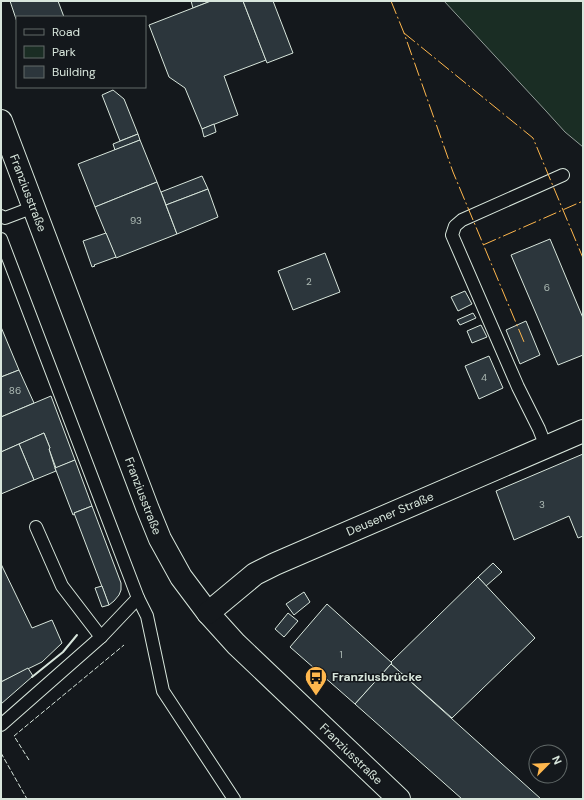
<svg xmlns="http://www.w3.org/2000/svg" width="584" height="800" viewBox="0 0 584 800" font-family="'DM Sans',sans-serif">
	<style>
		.green { fill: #1a2d24; stroke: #939e99 }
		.building { fill: #2c363c; stroke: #d8e6dc }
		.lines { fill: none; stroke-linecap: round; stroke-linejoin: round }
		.lane-casing { stroke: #d8e6dc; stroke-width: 14 }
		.secondary-casing { stroke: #d8e6dc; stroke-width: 24 }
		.lane { stroke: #14181c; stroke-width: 12 }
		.secondary { stroke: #14181c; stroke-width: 22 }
		.fence { stroke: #d8e6dc; stroke-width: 1; stroke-dasharray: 5 2; stroke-linecap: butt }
		.wall { stroke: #d8e6dc; stroke-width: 2 }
		.power { stroke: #ffb74d; stroke-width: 1; stroke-dasharray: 14 3 2 3; stroke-linecap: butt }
		.labels { text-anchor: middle; stroke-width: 3; stroke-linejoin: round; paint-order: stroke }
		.number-label { font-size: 10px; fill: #adbab4 }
		.street-label { font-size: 12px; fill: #d8e6dc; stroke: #14181c }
		.poi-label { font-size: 12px; font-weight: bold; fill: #d8e6dc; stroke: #14181c; text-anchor: start }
	</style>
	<rect width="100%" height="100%" fill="#14181c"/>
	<path class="green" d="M444 1H583V147L565 132 546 111Z"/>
	<g class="building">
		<path d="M10 1H58L64 17H17V22Z"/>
		<path d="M191 1H211L193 8Z"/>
		<path d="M211 1H243L266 60 224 76 238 115 202 129 185 88 169 77 149 25Z"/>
		<path d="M243 1H273L293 53 267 63Z"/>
		<path d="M113 90 124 99 138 134 120 141 102 95Z"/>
		<path d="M214 124 216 132 204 137 202 129Z"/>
		<path d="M138 134 140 140 115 150 113 144Z"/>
		<path d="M140 140 157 182 95 207 78 164Z"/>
		<path d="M202 176 208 189 166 205 161 192Z"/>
		<path d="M157 182 177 234 116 258 95 207Z"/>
		<path d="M208 189 218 217 177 234 166 205Z"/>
		<path d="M106 233 116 257 94 265 95 266 92 267 83 241Z"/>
		<path d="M550 239 583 318V355L558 365 511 255Z"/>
		<path d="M325 253 340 292 293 310 278 271Z"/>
		<path d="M465 291 472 304 458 311 451 297Z"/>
		<path d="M473 313 476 318 460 325 457 320Z"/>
		<path d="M526 321 540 355 520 364 506 330Z"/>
		<path d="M481 325 487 337 472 343 467 331Z"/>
		<path d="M1 327 19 370 1 377Z"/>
		<path d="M489 356 503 388 479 399 465 366Z"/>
		<path d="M19 370 34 403 1 417V377Z"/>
		<path d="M51 396 75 460 56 468 49 449 50 448 44 433 1 452V417Z"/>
		<path d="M44 433 50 448 49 449 56 471 34 480 19 444Z"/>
		<path d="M19 444 34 480 1 494V452Z"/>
		<path d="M583 454V536L578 538 569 516 514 540 496 491Z"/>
		<path d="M75 460 92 506 74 513 75 514 73 515 55 468Z"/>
		<path d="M92 506 121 583V590L119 595 114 601 109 605 74 513Z"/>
		<path d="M493 563 502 572 486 586 478 577Z"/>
		<path d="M1 564 32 628 52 620 62 643 42 662 1 682Z"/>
		<path d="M478 577 535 638 452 718 391 664 392 663 391 662Z"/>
		<path d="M102 586 109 605 102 607 95 588Z"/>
		<path d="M304 592 310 602 294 615 286 604Z"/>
		<path d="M327 604 392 663 355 704 290 647Z"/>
		<path d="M288 613 298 621 284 637 275 629Z"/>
		<path d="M391 664 541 799H462L355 704Z"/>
		<path d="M28 668 33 676 1 704V682Z"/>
	</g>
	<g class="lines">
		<g class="lane-casing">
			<g id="lane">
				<path d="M1 216 5 218 34 207"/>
				<path d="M1 239 138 598 101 637 1 725"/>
				<path d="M546 447 539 429 518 387 452 235 455 226 462 220 563 175"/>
				<path d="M36 527 62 586 101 637"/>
				<path d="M138 598 147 616 163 691 234 799"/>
			</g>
		</g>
		<g class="secondary-casing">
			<g id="secondary">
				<path d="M1 121 147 507 160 539 181 577 208 613 236 644 399 799"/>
				<path d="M208 613 255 574 275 564 583 431"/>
			</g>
		</g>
		<use href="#lane" class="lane"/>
		<use href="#secondary" class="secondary"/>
		<g class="fence">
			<path d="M1 753 27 799"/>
			<path d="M29 760 14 736 124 645"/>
		</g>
		<path class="wall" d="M32 677 63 652 77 635"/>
		<g class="power">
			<path d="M391 1 404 33 453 172 524 342"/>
			<path d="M404 33 533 138 583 258"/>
			<path d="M483 245 583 201"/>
		</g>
	</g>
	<defs>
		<g id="bus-pin" transform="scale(1.15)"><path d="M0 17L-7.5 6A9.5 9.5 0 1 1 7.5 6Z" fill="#ffb74d" stroke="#14181c"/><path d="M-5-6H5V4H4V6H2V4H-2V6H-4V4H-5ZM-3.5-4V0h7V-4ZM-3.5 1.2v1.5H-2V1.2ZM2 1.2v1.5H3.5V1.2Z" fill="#111"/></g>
	</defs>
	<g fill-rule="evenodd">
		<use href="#bus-pin" x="316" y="677"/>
	</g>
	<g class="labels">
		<g class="number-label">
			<text x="136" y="224">93</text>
			<text x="309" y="285">2</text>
			<text x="547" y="291">6</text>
			<text x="484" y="381">4</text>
			<text x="15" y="394">86</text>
			<text x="542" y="508">3</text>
			<text x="341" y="658">1</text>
		</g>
		<g class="street-label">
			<text transform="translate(28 193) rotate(69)" y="4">Franziusstraße</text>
			<text transform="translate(143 496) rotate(69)" y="4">Franziusstraße</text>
			<text transform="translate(390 514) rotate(-23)" y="4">Deusener Straße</text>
			<text transform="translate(351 754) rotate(44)" y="4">Franziusstraße</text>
		</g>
		<g class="poi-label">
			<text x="332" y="681">Franziusbrücke</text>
		</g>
	</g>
	<rect width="584" height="800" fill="none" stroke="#d8e6dc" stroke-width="4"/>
	<rect x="16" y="16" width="130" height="72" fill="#14181c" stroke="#626a69"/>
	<rect x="24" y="29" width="20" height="6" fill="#14181c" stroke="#626a69"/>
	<text x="52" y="36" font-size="12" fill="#d8e6dc">Road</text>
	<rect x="24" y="46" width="20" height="12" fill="#1a2d24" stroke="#626a69"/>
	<text x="52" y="56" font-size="12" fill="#d8e6dc">Park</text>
	<rect x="24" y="66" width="20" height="12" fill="#2c363c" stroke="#626a69"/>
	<text x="52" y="76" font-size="12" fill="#d8e6dc">Building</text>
	<g transform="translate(548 764) rotate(66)"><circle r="19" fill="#14181c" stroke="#626a69"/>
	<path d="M0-3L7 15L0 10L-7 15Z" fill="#ffb74d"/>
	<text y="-6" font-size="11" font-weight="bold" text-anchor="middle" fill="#d8e6dc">N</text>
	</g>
</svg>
